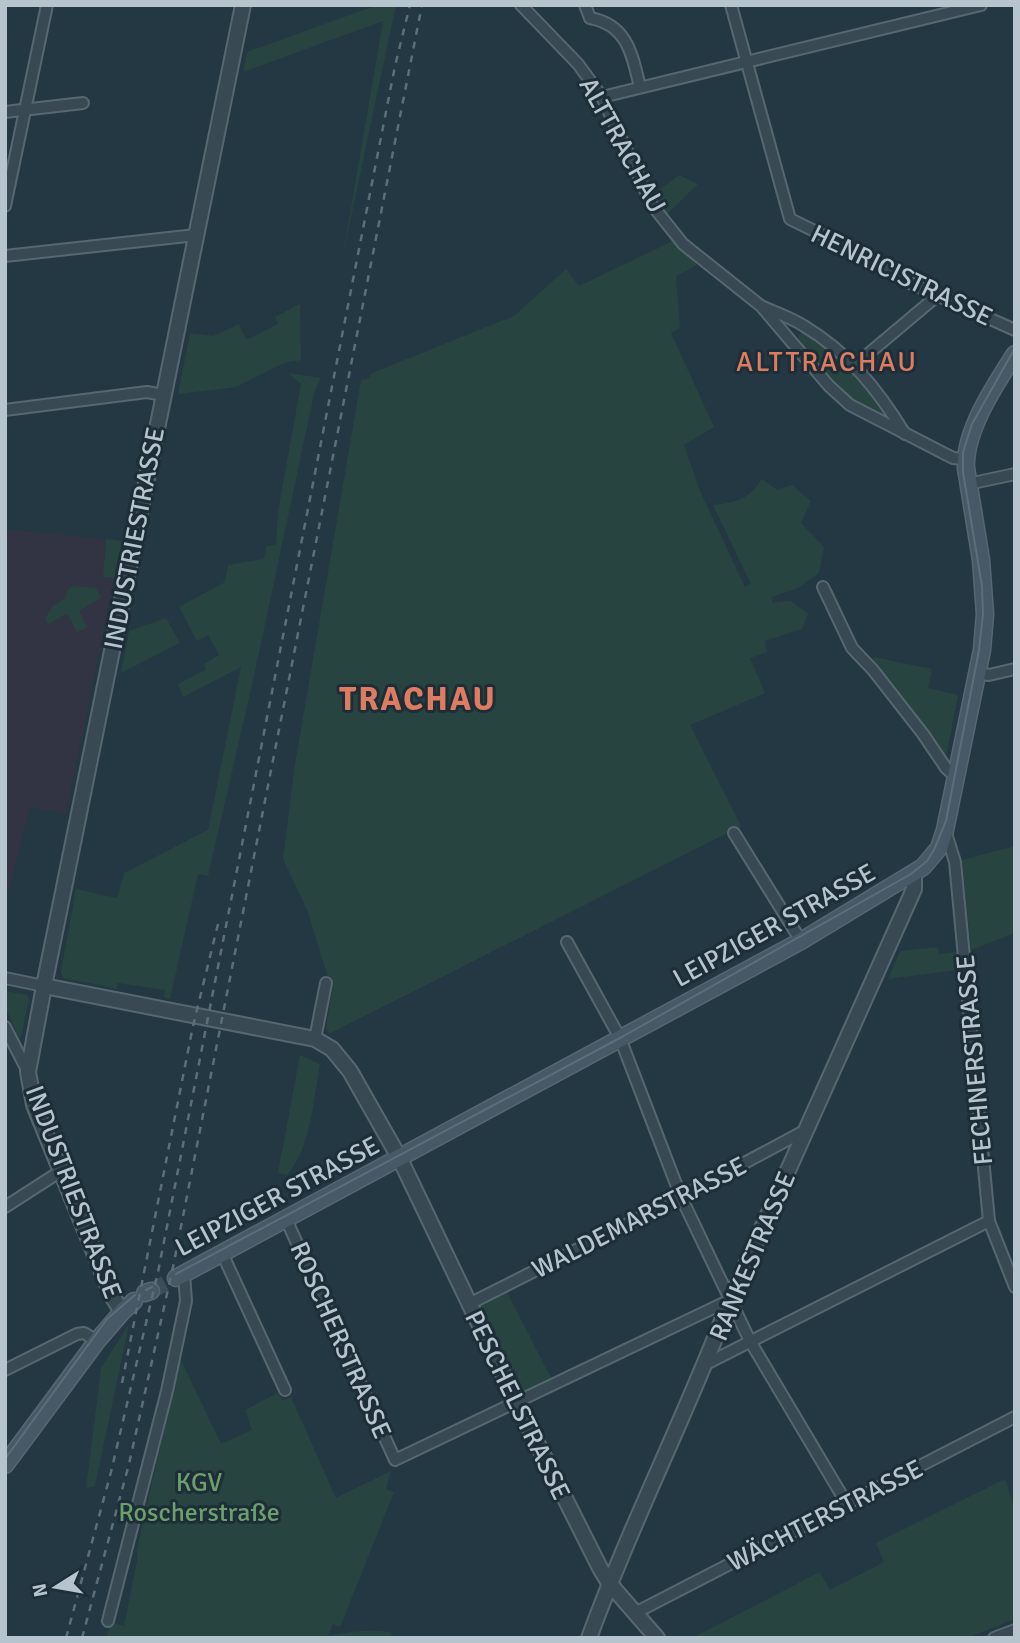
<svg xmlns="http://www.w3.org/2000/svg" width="1020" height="1643" viewBox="0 0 1020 1643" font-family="Signika,sans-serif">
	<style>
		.medical { fill: #323343 }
		.green { fill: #274441 }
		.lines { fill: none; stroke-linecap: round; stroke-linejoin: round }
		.secondary-tunnel { stroke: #3a4d58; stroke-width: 16; stroke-dasharray: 16 8; stroke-linecap: butt }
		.minor-casing { stroke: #576770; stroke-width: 14 }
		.tertiary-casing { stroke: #576770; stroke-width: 18 }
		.secondary-casing { stroke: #576770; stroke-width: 19 }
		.minor { stroke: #394953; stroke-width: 10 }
		.tertiary { stroke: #394953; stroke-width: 14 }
		.secondary { stroke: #475966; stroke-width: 16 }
		.tram { stroke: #5b6e7a; stroke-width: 2 }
		.rail { stroke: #5b6e7a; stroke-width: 2.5; stroke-dasharray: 7 7; stroke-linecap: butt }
		.labels { text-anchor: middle; stroke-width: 6; stroke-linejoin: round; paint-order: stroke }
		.street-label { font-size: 26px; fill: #b6c4cd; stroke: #1e2e38 }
		.park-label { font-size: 26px; fill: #6c9f6c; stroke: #1e2e38 }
		.neighbourhood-label { font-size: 28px; letter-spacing: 2px; fill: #dd7c61; stroke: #1e2e38 }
		.district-label { font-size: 33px; font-weight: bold; letter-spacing: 2px; fill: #dd7c61; stroke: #1e2e38 }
	</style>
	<rect width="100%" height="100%" fill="#243843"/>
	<path class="medical" d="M5 529 122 541 66 814 30 807 5 906Z"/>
	<g class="green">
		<path d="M377 5H396L343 255 383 21 243 72 247 52Z"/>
		<path d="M679 175 698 184 666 215 655 198V193Z"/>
		<path d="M673 241 697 265 676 276 680 328 671 333 714 427 684 445 700 491 745 587 751 584 713 505C739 502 747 500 762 479L777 490 792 485 811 501 801 523 824 547 819 573 798 588 771 597 773 603 791 601 808 614 802 629 765 641 767 652 750 658 765 693 690 725 741 826 329 1034 326 1029 333 986 329 981 308 912 283 859 294 770 361 380 368 379 372 373 514 316 566 269 579 286Z"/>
		<path d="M300 304 301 360 284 363 236 387 178 394 190 333 213 336 239 324 246 340 278 324 275 317Z"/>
		<path d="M803 332 809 335 851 368 891 418 888 420 853 402 800 345 798 335Z"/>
		<path d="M288 373 321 378 315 390 252 685 208 876 198 874 170 999 164 997 165 990 118 983 116 989 114 988 63 978 61 972 76 889 117 898 124 873 208 830 241 667 183 697 178 684 206 670 204 664 219 655 208 635 197 641 179 607 225 582 228 565 264 559 266 547 276 544 278 511 301 384Z"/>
		<path d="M106 539 122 541 114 578 103 577Z"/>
		<path d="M72 586 96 588 101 598 79 611 87 627 77 632 67 614 48 624 45 618 53 606 65 598 68 589Z"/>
		<path d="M166 618 180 643 121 673 129 631Z"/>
		<path d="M874 657 932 669 928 688 958 695 946 757 942 755 921 721 872 659Z"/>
		<path d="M1015 846V933L971 950 962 860Z"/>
		<path d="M938 947 939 954 956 952 958 970 888 979 900 951Z"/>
		<path d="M5 991 27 995 29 999 21 1037 18 1036 5 1006Z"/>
		<path d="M300 1055 320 1064C313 1101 312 1145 287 1175L278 1173Z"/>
		<path d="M506 1290 551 1378 524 1392 479 1304Z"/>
		<path d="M129 1324 95 1486 86 1488 101 1368Z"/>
		<path d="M180 1358 221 1444 252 1430 245 1410 278 1393 282 1401 291 1397 336 1498 391 1471 386 1489 394 1492 340 1627 333 1624 328 1636C343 1632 377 1628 392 1633L390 1638H106L111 1622 124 1626 137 1561V1550Z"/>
		<path d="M1005 1479 1015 1510V1619L967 1638H692L820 1572 830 1590 884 1562 876 1543Z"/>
	</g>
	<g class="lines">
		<path class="secondary-tunnel" d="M151 1291 176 1278"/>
		<g class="minor-casing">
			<g id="minor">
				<path d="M521 5 578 64 602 97 652 205 683 244 761 306 829 386 850 405 953 458 965 459"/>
				<path d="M585 5 590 18C628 25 632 55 640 87"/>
				<path d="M731 5 790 219 890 268 910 283 1015 330"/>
				<path d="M602 97 981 5"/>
				<path d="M5 112 83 103"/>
				<path d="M5 206 47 5"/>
				<path d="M5 256 196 235"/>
				<path d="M763 307C777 313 792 318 804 326 849 353 878 390 905 434"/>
				<path d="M855 365 937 296"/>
				<path d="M5 410 147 392 163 395"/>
				<path d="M968 484 1015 474"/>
				<path d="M823 587 852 648 873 670 923 734 946 768 956 777"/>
				<path d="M977 673 989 675 1015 669"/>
				<path d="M945 830 955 862 989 1221 1015 1287"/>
				<path d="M734 833 801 941"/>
				<path d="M567 942 620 1038 681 1197 750 1341 847 1504"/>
				<path d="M5 978 44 986"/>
				<path d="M5 1027 28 1072"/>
				<path d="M315 1039 326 983"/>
				<path d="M5 1207 61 1171"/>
				<path d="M286 1219 395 1460 730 1300"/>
				<path d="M222 1253 285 1390"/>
				<path d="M469 1304 681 1197 808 1129"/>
				<path d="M706 1364 989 1221"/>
				<path d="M5 1370 77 1334 84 1333 97 1341"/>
				<path d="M635 1613 1015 1417"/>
				<path d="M108 1621 167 1391 186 1301 184 1274"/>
				<path d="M994 1638 1015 1630"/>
			</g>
		</g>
		<g class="tertiary-casing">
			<g id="tertiary">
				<path d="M44 986 315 1039 332 1049 350 1071 400 1159 517 1403 600 1568 609 1583 657 1638"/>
				<path d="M122 1312 111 1294 34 1105 28 1072 44 986 243 5"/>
				<path d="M589 1638C631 1523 687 1414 730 1300L914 889V879L912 875"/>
			</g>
		</g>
		<g class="secondary-casing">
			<g id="secondary">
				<path d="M176 1278 801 941 923 867 939 848 945 830 982 650 985 614 981 560 966 468C964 431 995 385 1015 354"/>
				<path d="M145 1293 151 1291"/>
				<path d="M5 1465 97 1341 122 1312 134 1301"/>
			</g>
		</g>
		<use href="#minor" class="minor"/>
		<use href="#tertiary" class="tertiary"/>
		<use href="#secondary" class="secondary"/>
		<g class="tram">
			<path d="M176 1274 620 1038 911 874 927 861 934 850 946 821 979 650 983 614 982 586 963 472V452L972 424 1015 348"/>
			<path d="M146 1290 152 1287"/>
			<path d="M5 1459 107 1319 135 1295"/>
		</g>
		<g class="rail">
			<path d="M122 1383 193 1026 218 924"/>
			<path d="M66 1638 111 1472 158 1272 395 66 410 5"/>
			<path d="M82 1638 129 1464 173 1267 422 5"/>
		</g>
	</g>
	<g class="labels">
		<g class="street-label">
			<text transform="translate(623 145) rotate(61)" y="9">ALTTRACHAU</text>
			<text transform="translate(902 275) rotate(26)" y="9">HENRICISTRASSE</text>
			<text transform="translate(134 538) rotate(-79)" y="9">INDUSTRIESTRASSE</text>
			<text transform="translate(774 925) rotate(-29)" y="9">LEIPZIGER STRASSE</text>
			<text transform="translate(974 1060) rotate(-95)" y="9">FECHNERSTRASSE</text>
			<text transform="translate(74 1192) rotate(69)" y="9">INDUSTRIESTRASSE</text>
			<text transform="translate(277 1196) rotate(-28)" y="9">LEIPZIGER STRASSE</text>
			<text transform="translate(639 1217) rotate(-27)" y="9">WALDEMARSTRASSE</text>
			<text transform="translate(752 1256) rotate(-67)" y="9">RANKESTRASSE</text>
			<text transform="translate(341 1340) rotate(66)" y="9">ROSCHERSTRASSE</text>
			<text transform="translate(518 1405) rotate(64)" y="9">PESCHELSTRASSE</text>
			<text transform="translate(825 1515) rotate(-27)" y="9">WÄCHTERSTRASSE</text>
		</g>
		<g class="park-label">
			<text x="199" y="1491">KGV<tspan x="199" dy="30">Roscherstraße</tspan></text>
		</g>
		<g class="neighbourhood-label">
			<text x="827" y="371">ALTTRACHAU</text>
		</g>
		<g class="district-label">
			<text x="418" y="710">TRACHAU</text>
		</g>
	</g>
	<rect width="1020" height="1643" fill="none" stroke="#b6c4cd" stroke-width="14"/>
	<g transform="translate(56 1587) rotate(259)" stroke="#1e2e38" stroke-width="5" paint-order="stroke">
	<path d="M0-5L12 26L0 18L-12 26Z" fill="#b6c4cd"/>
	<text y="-10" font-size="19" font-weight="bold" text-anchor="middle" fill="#b6c4cd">N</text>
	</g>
</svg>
